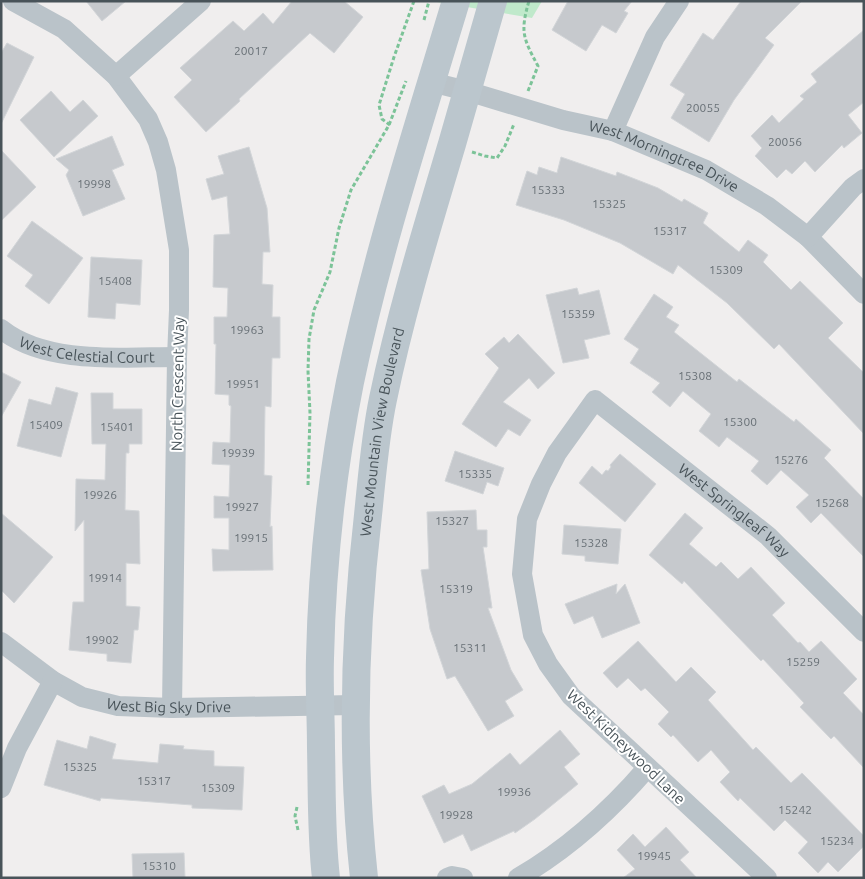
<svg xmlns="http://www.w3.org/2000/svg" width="865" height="879" viewBox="0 0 865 879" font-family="Ubuntu,sans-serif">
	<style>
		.green { fill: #c0e9cb }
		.building { fill: #c6c9cd; stroke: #d2d5d8 }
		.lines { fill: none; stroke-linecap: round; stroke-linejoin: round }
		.path { stroke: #7cc398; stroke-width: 3; stroke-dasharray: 4 2.5; stroke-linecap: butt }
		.street { stroke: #bac3c9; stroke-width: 20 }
		.secondary { stroke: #bbc6cd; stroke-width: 28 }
		.labels { text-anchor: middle; stroke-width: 4; stroke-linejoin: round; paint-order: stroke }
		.number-label { font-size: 12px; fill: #687076 }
		.street-label { font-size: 15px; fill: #485359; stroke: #fff }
	</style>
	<rect width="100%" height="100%" fill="#f0eeee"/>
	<path class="green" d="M431 1H542L532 18Z"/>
	<g class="building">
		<path d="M86 1H126L102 21Z"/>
		<path d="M292 1H344L363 17 334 53 310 33 239 99 240 101 206 132 174 97 192 80 180 68 233 21 244 31 263 13 273 24Z"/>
		<path d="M568 1H632L624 11 628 13 616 33 602 25 586 51 552 30Z"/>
		<path d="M741 1H802L765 38 774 45 734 100 709 142 671 118 685 94 670 85 703 33 713 40Z"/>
		<path d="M864 30V102L848 115 862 133 844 148 842 145 815 172 805 161 792 174 786 169 777 178 755 156 762 148 751 136 772 115 779 123 804 99 800 96 817 82 811 74Z"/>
		<path d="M7 43 34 57 1 124V53Z"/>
		<path d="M51 91 70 112 83 100 98 116 54 157 20 120Z"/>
		<path d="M112 136 124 165 112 170 125 199 83 216 66 175 69 170 56 159Z"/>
		<path d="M249 147 267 208 270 252H263L262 284 273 285 272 317H280V358H272L271 407 265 406 264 475 272 476 270 527 272 526 273 570 213 571 212 549 229 550V518H214V496L229 497 230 465 212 464 213 442 230 443 231 406 229 405V395L215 394 216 344H214V317H227L228 288 213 287 214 235 230 234 227 196 212 200 206 179 224 174 218 156Z"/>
		<path d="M1 150 36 187 1 221Z"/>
		<path d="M561 157 616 176 617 172 658 188 682 202 684 199 708 213 703 223 739 252 748 240 768 255 763 262 791 290 800 281 843 323 828 338 864 373V434L779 344 774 349 727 303 678 265 673 274 620 243 564 220 516 205 527 171 537 175 539 167 557 173Z"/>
		<path d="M32 221 83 258 49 304 25 286 33 275 7 256Z"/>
		<path d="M91 257 142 260 140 305 116 303 115 319 88 317Z"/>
		<path d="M577 288 579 295 599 290 610 334 584 340 589 358 563 363 546 295Z"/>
		<path d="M654 294 673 307 666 317 679 325 674 332 737 382 739 379 794 422 796 419 831 450 824 458 864 499V557L821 513 811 523 796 507 809 495 781 470 767 485 751 471 759 461 727 437 719 447 699 431 711 414 683 391 670 407 652 392 660 383 630 363 639 349 624 339Z"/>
		<path d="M518 334 555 373 538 389 529 378 503 402 531 420 520 436 508 429 496 447 462 424 499 368 485 354 504 337 509 343Z"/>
		<path d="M1 372 21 382 1 417Z"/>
		<path d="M56 387 78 393 61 457 17 446 29 399 51 405Z"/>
		<path d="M91 393H113V409H142V444H129V453H126L125 510 139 511 140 564 126 563V606L140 607 138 630H134L131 663 107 661V654L69 650 73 602H84V520L75 531 76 479 105 480 106 444H92Z"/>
		<path d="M455 451 504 468 498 486 487 482 483 494 445 481Z"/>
		<path d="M620 454 656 484 625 522 579 483 592 466 602 475 606 470 608 471 611 467 610 465Z"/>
		<path d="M476 510 477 530H487V547H483L492 608H488L511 670 523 690 505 701 514 716 488 731 455 676 447 679 430 629 421 570 429 569 427 512Z"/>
		<path d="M1 513 53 557 14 603 1 590Z"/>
		<path d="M685 513 703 528 689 544 716 567 721 562 738 579 751 567 785 603 772 615 798 643 800 642 809 652 821 641 857 679 843 693 864 715V768L834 736 831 739 800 707 804 703 763 659 761 661 684 581 682 584 649 555Z"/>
		<path d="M564 525 621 529 618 564 585 561V556L562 554Z"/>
		<path d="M617 584 616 594 625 584 640 623 602 638 593 616 574 624 565 604Z"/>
		<path d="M638 641 676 682 691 667 716 692 708 700 753 750 756 747 791 783 802 773 864 836V846L838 872 828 862 818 873 798 853 808 842 785 820 774 831 740 798 738 801 720 782 730 772 711 750 698 762 673 735 671 737 658 724 669 712 645 688 641 691 628 678 617 688 603 673Z"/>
		<path d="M560 730 580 754 564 767 578 784 535 819 515 833 514 831 471 851 463 834 444 843 422 796 444 785 449 794 472 784 510 753 520 765Z"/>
		<path d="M90 736 116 744 112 759 158 763 160 744 184 746 183 749 214 751V766L244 767 242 810 192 808V805L101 798 100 801 44 785 57 740 87 749Z"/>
		<path d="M666 827 689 852 680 860 697 878H623L635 869 617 850 633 834 645 847Z"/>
		<path d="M184 853 185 878H133L132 854Z"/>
	</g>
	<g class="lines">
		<g class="path">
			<path d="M424 20 429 1"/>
			<path d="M528 91 538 66C523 38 520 32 529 1"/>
			<path d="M390 125 382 119 379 105 394 57 414 1"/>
			<path d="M472 152 485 156 497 158 505 146 514 124"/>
			<path d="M308 485 310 413 308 371 309 339 314 310 330 272 339 228 351 190 389 125 406 81"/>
			<path d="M297 807 295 816 298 830"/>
		</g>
		<g class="street">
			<path d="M13 1 64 29 116 76 148 119 158 142 166 170 179 250V310L177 357 172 708"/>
			<path d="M116 76 201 1"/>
			<path id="s1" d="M431 82 467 91 563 120 613 131 706 170 767 206 808 237 864 294"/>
			<path d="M613 131 655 37 679 1"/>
			<path d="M808 237 853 187 864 179"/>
			<path id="s2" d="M1 329C46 365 123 357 177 357"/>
			<path id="s3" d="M1 642 53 681 82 697 118 706 172 708 355 705"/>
			<path d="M1 788 17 748 53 681"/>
			<path d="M447 878 452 876 463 878"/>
			<path d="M518 878C566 850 610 811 647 768"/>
			<path id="s4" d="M767 878 571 696 548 664 533 635 522 574 527 519 541 484 557 453 595 400 768 536 864 632"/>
		</g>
		<g class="secondary">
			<path d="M326 878C321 835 322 791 321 748 321 718 319 688 320 658 322 566 332 472 350 382 377 253 418 127 456 1"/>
			<path id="s5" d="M364 878C351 757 354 635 368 515 372 477 375 437 383 399 401 312 427 228 452 144 466 96 479 49 493 1"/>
		</g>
	</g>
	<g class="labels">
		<g class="number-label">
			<text x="251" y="55">20017</text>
			<text x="703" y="112">20055</text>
			<text x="785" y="146">20056</text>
			<text x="94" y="188">19998</text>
			<text x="548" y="194">15333</text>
			<text x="609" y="208">15325</text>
			<text x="670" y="235">15317</text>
			<text x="726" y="274">15309</text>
			<text x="115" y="285">15408</text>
			<text x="578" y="318">15359</text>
			<text x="247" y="334">19963</text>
			<text x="695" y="380">15308</text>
			<text x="243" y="388">19951</text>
			<text x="740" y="426">15300</text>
			<text x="46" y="429">15409</text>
			<text x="117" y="431">15401</text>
			<text x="238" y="457">19939</text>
			<text x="791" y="464">15276</text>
			<text x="475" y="478">15335</text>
			<text x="100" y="499">19926</text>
			<text x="832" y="507">15268</text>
			<text x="242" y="511">19927</text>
			<text x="452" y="525">15327</text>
			<text x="251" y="542">19915</text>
			<text x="591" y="547">15328</text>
			<text x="105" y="582">19914</text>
			<text x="456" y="593">15319</text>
			<text x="102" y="644">19902</text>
			<text x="470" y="652">15311</text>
			<text x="803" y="666">15259</text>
			<text x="80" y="771">15325</text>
			<text x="154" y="785">15317</text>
			<text x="218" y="792">15309</text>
			<text x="514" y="796">19936</text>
			<text x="795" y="814">15242</text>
			<text x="456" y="819">19928</text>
			<text x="837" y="845">15234</text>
			<text x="654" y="860">19945</text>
			<text x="159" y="870">15310</text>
		</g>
		<g class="street-label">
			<text dy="5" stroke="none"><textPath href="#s1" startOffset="245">West Morningtree Drive</textPath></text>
			<text dy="5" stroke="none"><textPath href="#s2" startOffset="91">West Celestial Court</textPath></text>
			<text transform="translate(178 384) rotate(-89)" y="5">North Crescent Way</text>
			<text dy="5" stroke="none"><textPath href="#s5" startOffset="448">West Mountain View Boulevard</textPath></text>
			<text dy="5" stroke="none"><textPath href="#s4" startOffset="772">West Springleaf Way</textPath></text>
			<text dy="5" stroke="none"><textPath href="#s3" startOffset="186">West Big Sky Drive</textPath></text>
			<text transform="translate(626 747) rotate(44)" y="5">West Kidneywood Lane</text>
		</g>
	</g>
	<rect width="865" height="879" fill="none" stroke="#485359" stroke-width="5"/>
</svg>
